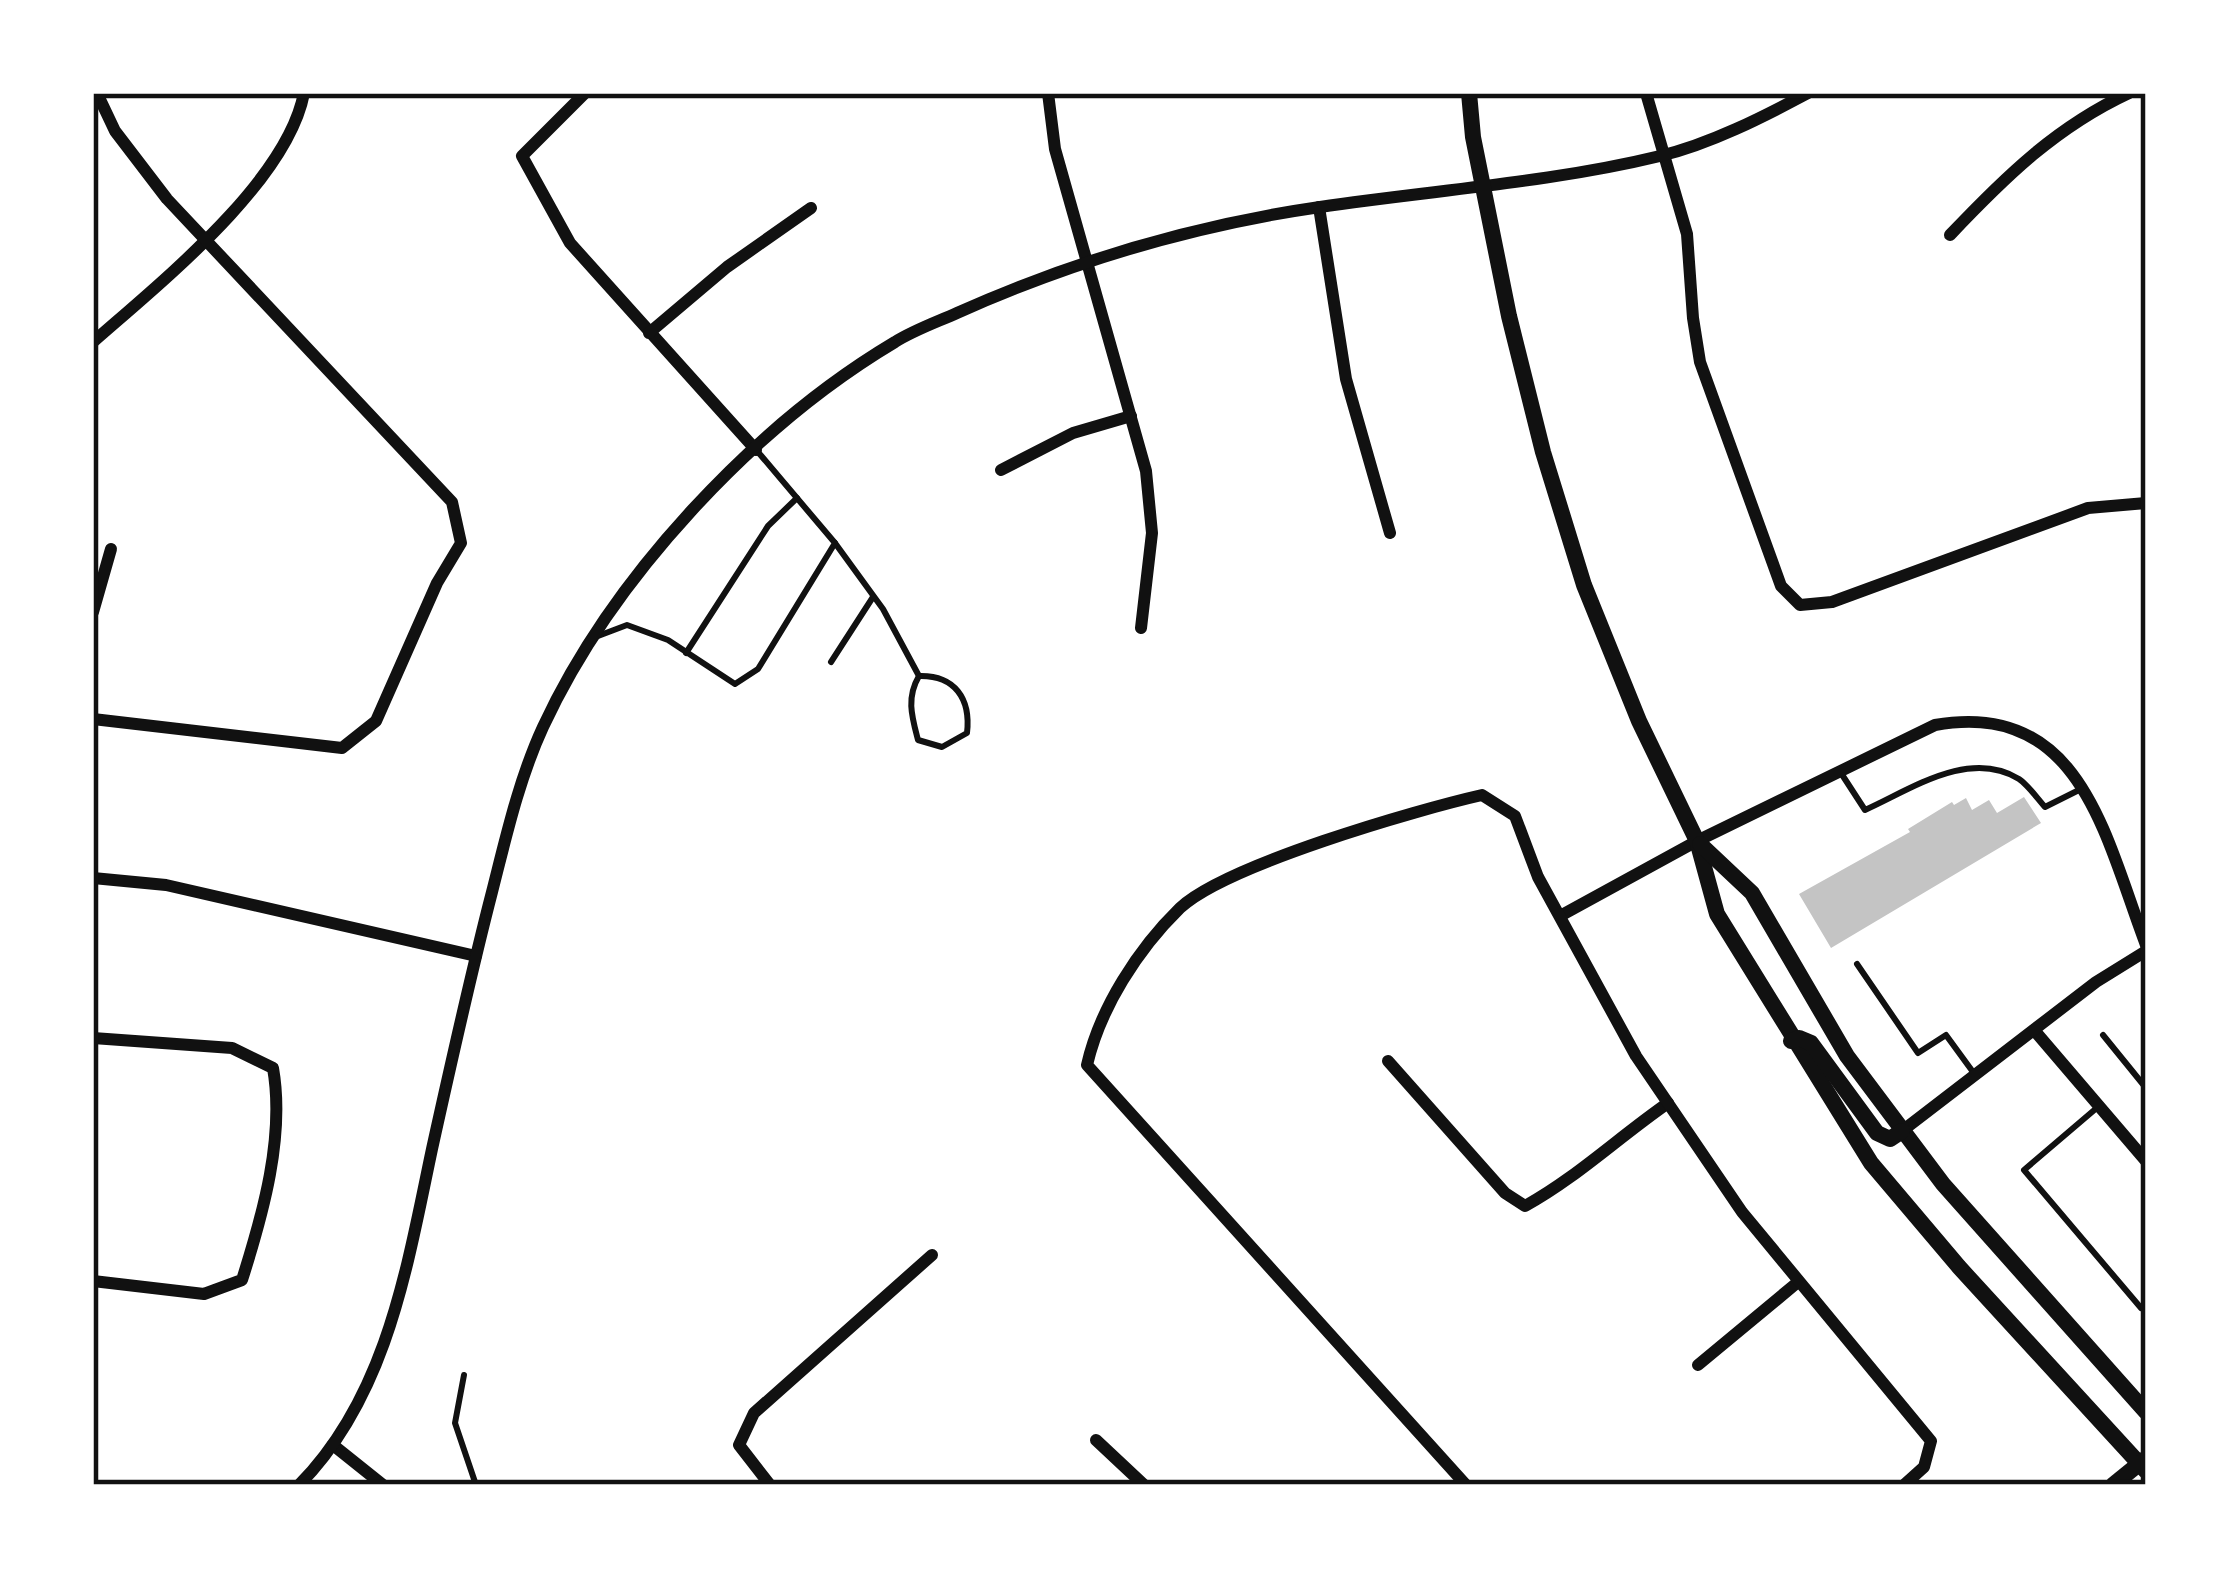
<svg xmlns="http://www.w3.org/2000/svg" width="2239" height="1578" viewBox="0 0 2239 1578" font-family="'Roboto Condensed',sans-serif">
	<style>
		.building { fill: #c4c4c4 }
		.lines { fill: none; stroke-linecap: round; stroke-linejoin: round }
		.service { stroke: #111; stroke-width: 6 }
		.minor { stroke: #111; stroke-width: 12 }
		.secondary { stroke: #111; stroke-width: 16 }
		.neatline { fill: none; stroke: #111; stroke-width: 4.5 }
	</style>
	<rect width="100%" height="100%" fill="#fff"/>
	<path class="building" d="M2024 797 2041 823 1831 948 1799 894 1910 832 1908 829 1952 802 1954 805 1966 798 1972 810 1989 800 1997 813Z"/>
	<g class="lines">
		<g class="service">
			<path d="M835 543 883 609 919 676"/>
			<path d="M598 636 627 625 668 640 735 684 758 669 835 543 758 452"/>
			<path d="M686 653 768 526 797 498"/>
			<path d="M831 662 873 597"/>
			<path d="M919 676C955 675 971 699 967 733L942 747 918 740C912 717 906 698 919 676Z"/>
			<path d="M1839 770 1865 810C1910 790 1969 748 2019 779 2028 785 2037 798 2045 807L2081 789"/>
			<path d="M1857 964 1918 1053 1946 1035 1973 1072"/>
			<path d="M2103 1035 2146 1088"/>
			<path d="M2099 1106 2024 1170 2141 1308 2146 1304"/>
			<path d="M464 1375 455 1423 476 1485"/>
		</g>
		<g class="minor">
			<path d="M585 93 522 156 570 243 756 450"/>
			<path d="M1048 93 1055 149 1146 471 1152 533 1141 628"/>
			<path d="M1646 93 1687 234 1693 318 1700 362 1781 586 1800 605 1832 602 2088 508 2146 503"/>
			<path d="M1319 207 1346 379 1390 533"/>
			<path d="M1950 235C2005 177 2056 127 2129 93"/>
			<path d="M649 333 727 267 811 208"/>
			<path d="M93 342C160 283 287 182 304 93"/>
			<path d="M1001 470 1073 433 1131 416"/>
			<path d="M93 612 111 549"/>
			<path d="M93 719 342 748 376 721 437 583 461 543 452 502 167 199 115 131 97 93"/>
			<path d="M93 878 166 885 476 956"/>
			<path d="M1560 916 1697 841 1935 725C2081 699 2105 837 2146 945"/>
			<path d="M2034 1030 2146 1161"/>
			<path d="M93 1038 232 1048 273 1068C285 1136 263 1214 242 1280L204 1294 93 1281"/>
			<path d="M1388 1061 1505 1193 1525 1206C1576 1178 1619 1137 1668 1103"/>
			<path d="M1902 1131 2096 982 2146 951"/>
			<path d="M1698 1365 1798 1282"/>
			<path d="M1096 1440 1144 1485"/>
			<path d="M333 1445 383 1485"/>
			<path d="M299 1485C387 1396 407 1267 432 1149 451 1063 470 977 492 892 506 837 519 779 543 727 612 578 754 426 895 342 914 330 937 322 957 313 1071 262 1196 225 1320 207 1433 190 1549 183 1660 156 1710 144 1763 117 1808 93"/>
			<path d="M770 1485 739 1445 754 1413 932 1255"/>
			<path d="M1466 1485 1087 1065C1100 1008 1138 949 1180 908 1226 865 1416 810 1482 795L1515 816 1538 877 1636 1056 1742 1212 1931 1441 1924 1467 1904 1485"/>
		</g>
		<g class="secondary">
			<path d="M1469 93 1473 137 1509 316 1543 452 1584 585 1639 721 1697 841 1717 914 1871 1163 1959 1267 2146 1471"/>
			<path d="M1700 844 1752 893 1847 1056 1943 1184 2146 1412"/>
			<path d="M1791 1041 1799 1038 1811 1043 1877 1133 1890 1139 1902 1131"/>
			<path d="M2113 1485 2145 1459"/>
		</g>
	</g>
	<rect width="2239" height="1578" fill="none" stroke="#ffffff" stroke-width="192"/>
	<rect x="96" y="96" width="2047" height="1386" class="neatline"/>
</svg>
